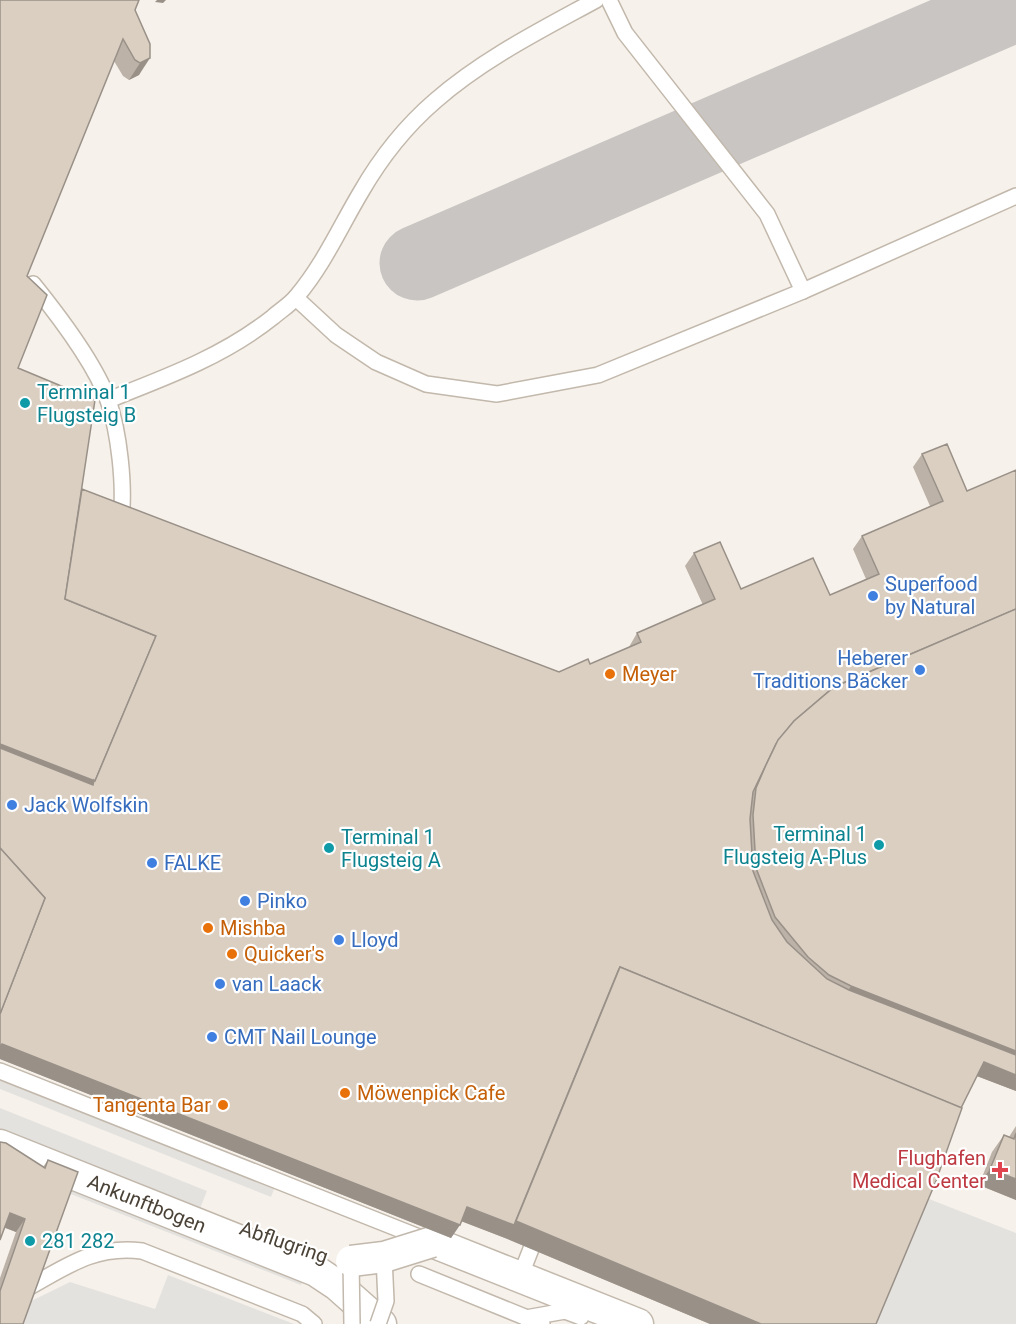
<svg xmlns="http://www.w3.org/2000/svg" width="1016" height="1324" viewBox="0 0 1016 1324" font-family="Roboto,sans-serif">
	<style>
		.parking { fill: #e4e2df }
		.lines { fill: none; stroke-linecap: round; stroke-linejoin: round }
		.taxiway { stroke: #c8c5c2; stroke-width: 75 }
		.service-casing { stroke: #c2b8ac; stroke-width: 18 }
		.minor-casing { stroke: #c2b8ac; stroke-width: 33 }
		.service { stroke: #fff; stroke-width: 15 }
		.minor { stroke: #fff; stroke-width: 30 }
		.service-bridge-casing { stroke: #c2b8ac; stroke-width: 18; stroke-linecap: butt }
		.minor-bridge-casing { stroke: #c2b8ac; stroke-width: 33; stroke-linecap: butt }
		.service-bridge { stroke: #fff; stroke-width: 15 }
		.minor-bridge { stroke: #fff; stroke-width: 30 }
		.wall { fill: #bcb2a7 }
		.shaded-wall { fill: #999188 }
		.building { fill: #dbcfc2; stroke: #999188; stroke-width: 1.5 }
		.culture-dot { fill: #0f9aa8; stroke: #fff; stroke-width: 2 }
		.shop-dot { fill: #3f7fe0; stroke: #fff; stroke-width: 2 }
		.food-dot { fill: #e8710a; stroke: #fff; stroke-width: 2 }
		.health-dot { fill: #e0444e; stroke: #fff; stroke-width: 2 }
		.labels { text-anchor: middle; stroke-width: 4.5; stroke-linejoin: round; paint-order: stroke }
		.culture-label { font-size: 20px; fill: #0d838f; stroke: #fff; text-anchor: start }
		.shop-label { font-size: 20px; fill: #366cbe; stroke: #fff; text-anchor: start }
		.food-label { font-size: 20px; fill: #c56008; stroke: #fff; text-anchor: start }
		.health-label { font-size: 20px; fill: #be3a42; stroke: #fff; text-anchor: end }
		.street-label { font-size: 20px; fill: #4b4237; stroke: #fff }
	</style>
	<rect width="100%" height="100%" fill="#f6f1ea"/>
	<g class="parking">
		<path d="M0 1071 277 1181 271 1197 0 1089Z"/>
		<path d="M0 1108 207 1191 199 1211 0 1132Z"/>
		<path d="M0 1150 307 1271 301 1285 0 1166Z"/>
		<path d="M924 1197 1016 1233V1324H872Z"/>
		<path d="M168 1275 294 1324H13L19 1307 70 1282 155 1309Z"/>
	</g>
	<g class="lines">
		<path class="taxiway" d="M417 263 1016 4"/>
		<g class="service-casing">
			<g id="service">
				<path d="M609 0 625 33 767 214 803 291"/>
				<path d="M33 284C58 315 95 363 108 400 119 432 125 485 121 519"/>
				<path d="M296 298 336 335 376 362 426 384 497 394 598 375 803 291 1016 196"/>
				<path d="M108 400C167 377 224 356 273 317 281 310 291 304 297 296 324 264 340 227 361 192 380 159 406 126 435 101 483 59 541 30 596 0"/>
				<path d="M0 1071 429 1241"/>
				<path d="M419 1274 542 1324"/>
				<path d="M520 1277 538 1231"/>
				<path d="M0 1302C51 1280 84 1243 142 1251L302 1314 314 1324"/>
				<path d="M526 1318 565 1311 581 1317"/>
			</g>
		</g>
		<g class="minor-casing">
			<g id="minor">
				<path id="s1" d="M0 1145 316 1271 337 1285 381 1324"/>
				<path d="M432 1242 638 1324"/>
			</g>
		</g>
		<use href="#service" class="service"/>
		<use href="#minor" class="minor"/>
		<g class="service-bridge-casing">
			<g id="service-bridge">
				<path d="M351 1261 352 1324"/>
				<path d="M378 1324 386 1301 384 1257"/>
			</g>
		</g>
		<g class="minor-bridge-casing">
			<path id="minor-bridge" d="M351 1261 384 1257 432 1242"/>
		</g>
		<use href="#service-bridge" class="service-bridge"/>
		<use href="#minor-bridge" class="minor-bridge"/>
	</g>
	<g class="wall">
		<path d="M0 0 135 10 150 44 139 75 129 80 123 76 114 61 27 276 18 368 82 489 559 672 590 664 629 647 637 633 703 605 685 566 694 553 741 589 830 595 866 579 853 549 862 536 930 506 913 467 922 454 967 491 1016 470V1091L977 1076 961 1108 876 1324H710L505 1238 462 1221 451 1238 0 1059Z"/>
		<path d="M1016 1126V1200L979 1185 992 1152 1004 1135 1009 1137Z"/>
		<path d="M0 1142 43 1167 48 1160 0 1324V1278L16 1232 5 1228Z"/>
	</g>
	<g class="shaded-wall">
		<path d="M157 0H166L163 3 155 2Z"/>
		<path d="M150 58 139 75 129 80 140 63Z"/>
		<path d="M0 744 95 781 84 798 0 765Z"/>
		<path d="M851 986 1016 1051V1072L840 1003Z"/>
		<path d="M2 1044 460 1225 451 1238 0 1059V1046Z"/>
		<path d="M984 1062 1016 1075V1091L974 1075Z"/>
		<path d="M990 1169 1016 1179V1200L979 1185Z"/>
		<path d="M467 1207 514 1225 516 1221 761 1324H710L505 1238 458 1220Z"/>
		<path d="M10 1213 25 1219 16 1232 1 1226Z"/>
	</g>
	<g class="building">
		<path d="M0 0H139L135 10 150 44V58L140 63 135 60 123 39 27 276 47 295 18 368 95 400 65 599 156 636 95 781 0 744Z"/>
		<path d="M947 444 967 491 1016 470V609L834 687 794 721 776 744 753 792 750 819 753 871 772 920 787 942 827 979 849 990 1016 1055V1075L984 1062 961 1108 620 967 618 971 514 1225 467 1207 460 1225 2 1044 0 1048V1014L45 898 0 848V748L93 785 94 780 95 781 156 636 65 599 82 489 559 672 588 659 590 664 641 642 637 633 715 599 694 553 720 542 741 589 813 558 830 595 879 574 862 536 943 501 922 454Z"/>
		<path d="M1016 609V1051L851 986 829 975 808 957 775 917 756 868 753 815 756 788 766 765 778 740 794 721 834 687Z"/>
		<path d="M0 848 45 898 0 1014Z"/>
		<path d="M620 967 962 1108 936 1181 876 1324H761L516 1221Z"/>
		<path d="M1016 1133V1179L990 1169 1004 1135 1014 1139Z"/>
		<path d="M0 1142 6 1143 45 1168 48 1160 78 1172 23 1324H0V1291L25 1219 10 1213 0 1240Z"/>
	</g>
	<g class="culture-dot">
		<circle cx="25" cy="403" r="6"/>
		<circle cx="879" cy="845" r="6"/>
		<circle cx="329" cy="848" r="6"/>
		<circle cx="30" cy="1241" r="6"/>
	</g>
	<g class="shop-dot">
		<circle cx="873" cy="596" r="6"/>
		<circle cx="920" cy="670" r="6"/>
		<circle cx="12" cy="805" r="6"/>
		<circle cx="152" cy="863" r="6"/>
		<circle cx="245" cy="901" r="6"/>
		<circle cx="339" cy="940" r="6"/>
		<circle cx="220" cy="984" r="6"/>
		<circle cx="212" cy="1037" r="6"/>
	</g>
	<g class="food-dot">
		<circle cx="610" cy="674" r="6"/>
		<circle cx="208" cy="928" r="6"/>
		<circle cx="232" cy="954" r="6"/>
		<circle cx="345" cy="1093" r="6"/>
		<circle cx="223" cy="1105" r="6"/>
	</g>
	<path class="health-dot" d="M997 1161h6v6h6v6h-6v6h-6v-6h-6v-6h6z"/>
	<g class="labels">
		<g class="culture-label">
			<text x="37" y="399">Terminal 1<tspan x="37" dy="23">Flugsteig B</tspan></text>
			<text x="867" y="841" text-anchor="end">Terminal 1<tspan x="867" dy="23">Flugsteig A-Plus</tspan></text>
			<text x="341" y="844">Terminal 1<tspan x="341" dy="23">Flugsteig A</tspan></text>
			<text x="42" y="1248">281 282</text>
		</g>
		<g class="shop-label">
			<text x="885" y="591">Superfood<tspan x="885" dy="23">by Natural</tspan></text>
			<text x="908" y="665" text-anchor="end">Heberer<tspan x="908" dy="23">Traditions Bäcker</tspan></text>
			<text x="24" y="812">Jack Wolfskin</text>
			<text x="164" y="870">FALKE</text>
			<text x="257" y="908">Pinko</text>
			<text x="351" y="947">Lloyd</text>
			<text x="232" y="991">van Laack</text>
			<text x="224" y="1044">CMT Nail Lounge</text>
		</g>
		<g class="food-label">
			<text x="622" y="681">Meyer</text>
			<text x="220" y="935">Mishba</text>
			<text x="244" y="961">Quicker's</text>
			<text x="357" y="1100">Möwenpick Cafe</text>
			<text x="211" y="1112" text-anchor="end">Tangenta Bar</text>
		</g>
		<g class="health-label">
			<text x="986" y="1165">Flughafen<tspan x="986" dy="23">Medical Center</tspan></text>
		</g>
		<g class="street-label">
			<text dy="7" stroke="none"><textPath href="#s1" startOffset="158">Ankunftbogen</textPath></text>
			<text transform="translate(284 1242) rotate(19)" y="7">Abflugring</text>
		</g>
	</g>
</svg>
